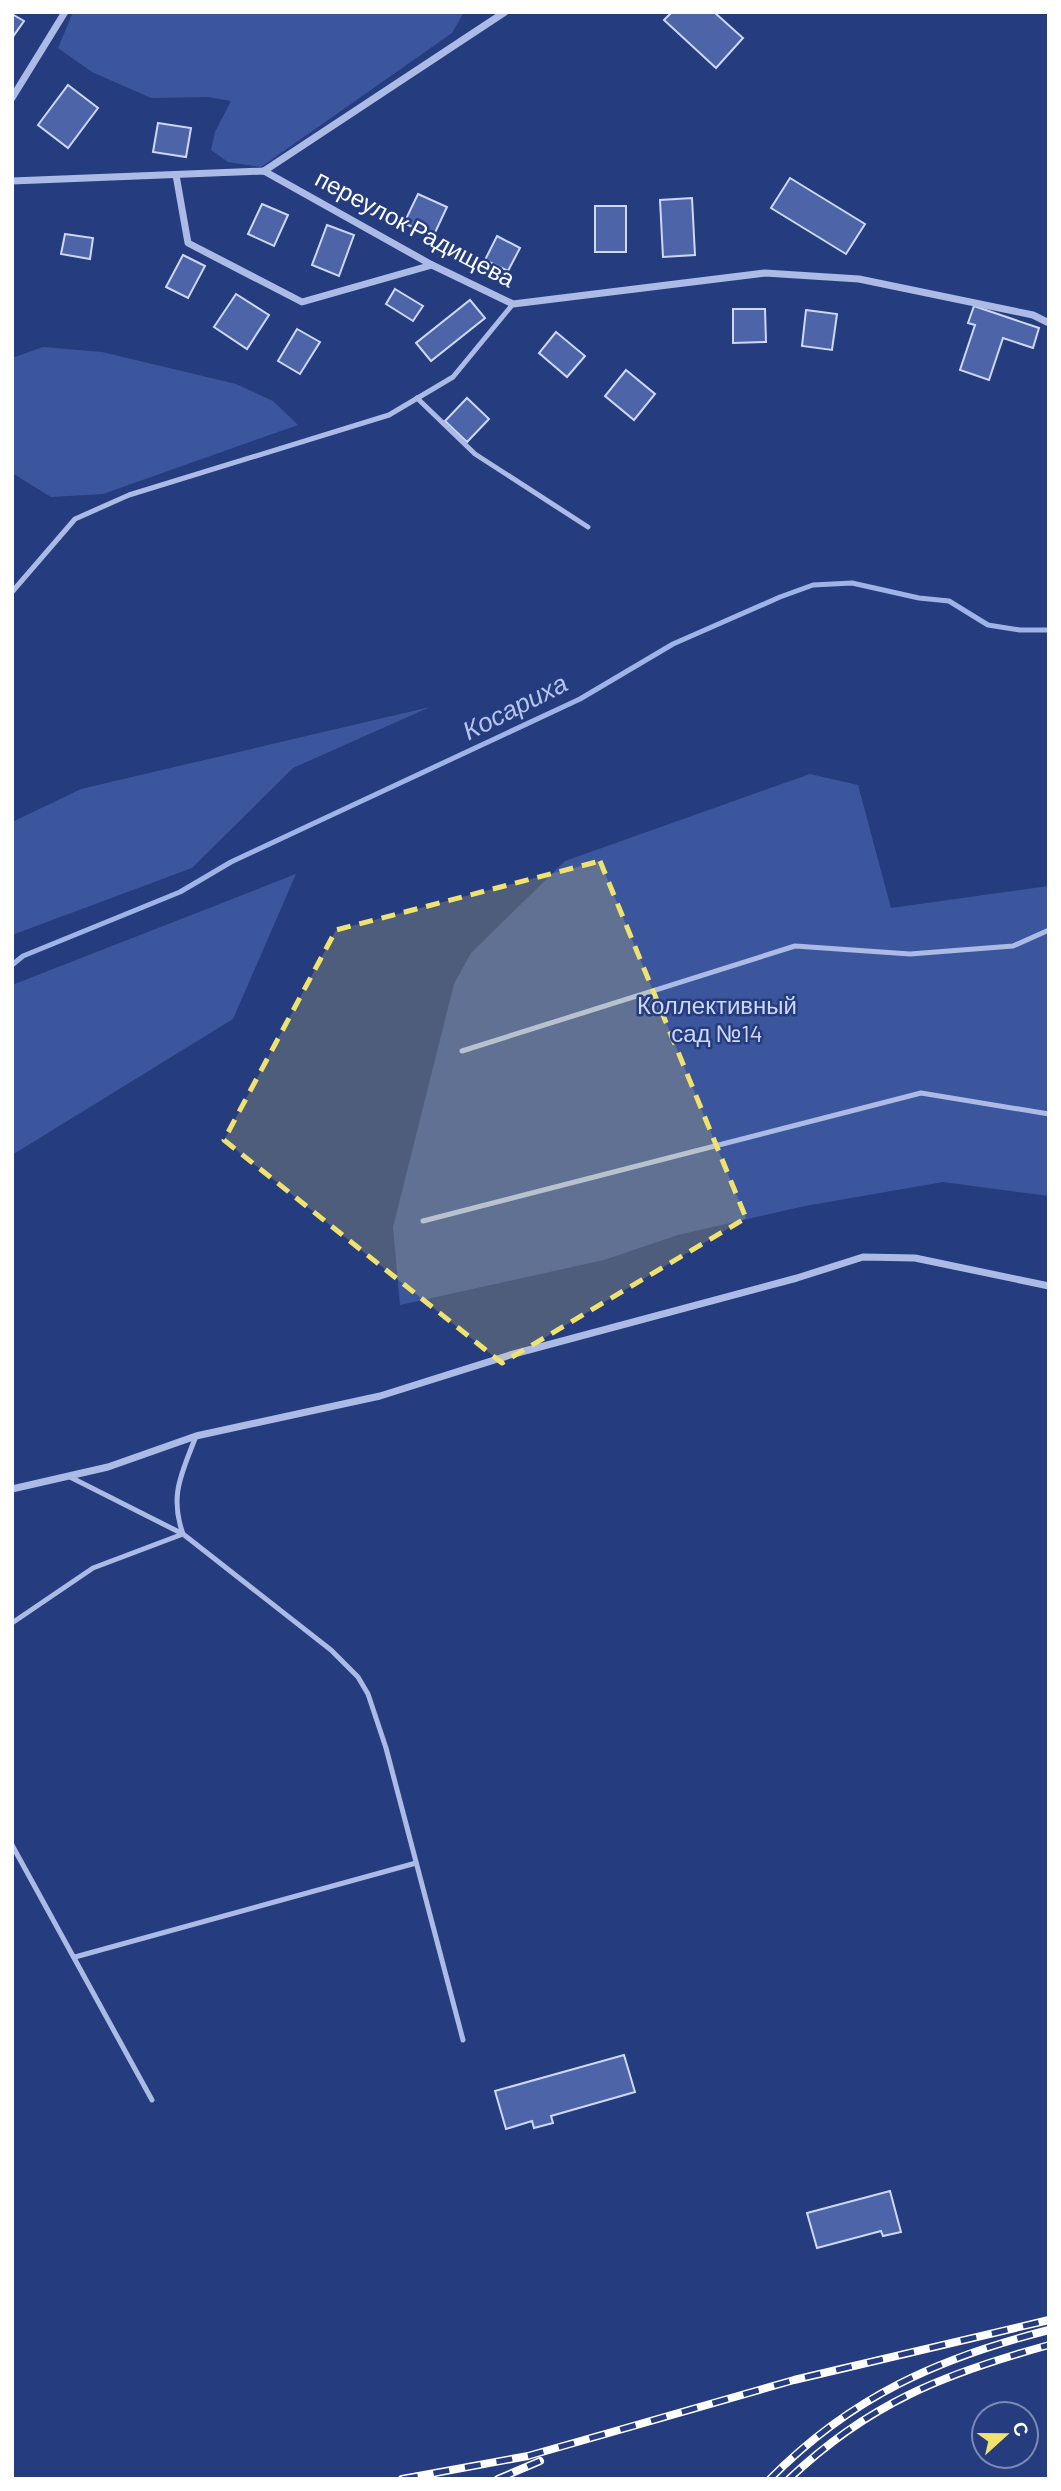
<svg xmlns="http://www.w3.org/2000/svg" width="1061" height="2491" viewBox="0 0 1061 2491" font-family="Barlow,sans-serif">
	<style>
		.green { fill: #3c569e }
		.lines { fill: none; stroke-linecap: round; stroke-linejoin: round }
		.stream { stroke: #9fb3e7; stroke-width: 5 }
		.building { fill: #4d65a8; stroke: #ced8f5; stroke-width: 2 }
		.lane { stroke: #abbbe6; stroke-width: 5 }
		.street { stroke: #abbbe6; stroke-width: 7 }
		.rail-casing { stroke: #fff; stroke-width: 8 }
		.rail { stroke: #253c7f; stroke-width: 5; stroke-dasharray: 16; stroke-linecap: butt }
		.marked { fill: #f0e26f; fill-opacity: 0.2; stroke: #f0e26f; stroke-width: 5; stroke-dasharray: 14 9; stroke-linejoin: round }
		.labels { text-anchor: middle; stroke-width: 5; stroke-linejoin: round; paint-order: stroke }
		.street-label { font-size: 24px; fill: #fff; stroke: #253c7f }
		.park-label { font-size: 24px; fill: #ced8f5; stroke: #253c7f }
		.water-label { font-size: 26px; font-style: italic; fill: #b6c5ee; stroke: #253c7f }
	</style>
	<rect width="100%" height="100%" fill="#253c7f"/>
	<g class="green">
		<path d="M73 12H464L452 33 261 167 228 162 211 150 215 132 231 101 208 97 151 98 92 72 58 48Z"/>
		<path d="M43 347 102 352 236 384 273 401 298 425 103 494 51 497 12 473V358Z"/>
		<path d="M430 707 293 768 192 868 12 935V822L81 789Z"/>
		<path d="M810 774 858 785 891 908 1049 886V1196L943 1182 805 1206 678 1235 604 1260 400 1305 393 1227 454 984 471 953 565 861Z"/>
		<path d="M296 874 233 1019 12 1155V985Z"/>
	</g>
	<g class="lines">
		<path class="stream" d="M12 965 23 956 180 892 231 862 580 699 673 644 780 597 813 585 852 583 919 598 949 601 988 625 1020 630H1049"/>
	</g>
	<g class="building">
		<path d="M672 12H714L743 38 716 68 664 20Z"/>
		<path d="M12 14 24 21 12 38Z"/>
		<path d="M68 85 98 108 68 148 38 125Z"/>
		<path d="M158 123 191 128 186 157 153 152Z"/>
		<path d="M790 178 865 224 846 254 771 208Z"/>
		<path d="M418 194 447 207 433 237 404 223Z"/>
		<path d="M692 198 695 255 663 257 660 200Z"/>
		<path d="M262 204 288 215 274 246 248 234Z"/>
		<rect x="595" y="206" width="31" height="46"/>
		<path d="M327 225 354 235 339 276 312 265Z"/>
		<path d="M65 234 93 238 90 259 61 254Z"/>
		<path d="M497 236 520 248 508 271 485 260Z"/>
		<path d="M183 255 205 266 188 298 166 287Z"/>
		<path d="M395 289 423 306 413 321 386 304Z"/>
		<path d="M236 294 269 315 247 349 214 327Z"/>
		<path d="M470 300 485 318 431 361 416 343Z"/>
		<path d="M974 306 1039 328 1033 348 1003 338 989 380 960 370 975 325 968 323Z"/>
		<path d="M733 309H765L766 342 733 343Z"/>
		<path d="M806 310 837 314 832 350 802 346Z"/>
		<path d="M297 329 320 342 300 374 278 361Z"/>
		<path d="M556 332 585 356 567 377 539 353Z"/>
		<path d="M626 370 655 394 634 420 605 396Z"/>
		<path d="M467 398 489 419 467 442 445 421Z"/>
		<path d="M624 2055 635 2092 551 2116 553 2123 534 2128 532 2121 506 2129 495 2091Z"/>
		<path d="M890 2191 901 2232 883 2236 881 2231 817 2248 807 2213Z"/>
	</g>
	<g class="lines">
		<g class="lane">
			<path d="M417 398 475 454 588 527"/>
			<path d="M12 592 75 519 129 495 389 415 453 377 513 304"/>
			<path d="M462 1051 795 946 910 954 1013 946 1049 930"/>
			<path d="M423 1221 921 1093 1049 1114"/>
			<path d="M70 1477 183 1534 331 1650 358 1677 368 1694 386 1748 463 2040"/>
			<path d="M12 1623 93 1568 183 1534C169 1495 182 1473 196 1436"/>
			<path d="M12 1845 152 2100"/>
			<path d="M75 1957 416 1863"/>
		</g>
		<g class="street">
			<path d="M12 98 65 12"/>
			<path d="M264 171 505 12"/>
			<path d="M176 175 188 243 302 302 432 265"/>
			<path d="M12 181 264 171 432 265 513 304 765 273 859 279 1033 315 1049 323"/>
			<path d="M12 1489 108 1467 196 1436 380 1396 510 1355 797 1278 863 1257 915 1258 1049 1286"/>
		</g>
		<g class="rail-casing">
			<g id="rail">
				<path d="M402 2479 528 2456 794 2380 1049 2320"/>
				<path d="M498 2479 540 2461"/>
				<path d="M770 2479C851 2397 938 2358 1049 2330"/>
				<path d="M789 2479C869 2403 944 2374 1049 2345"/>
			</g>
		</g>
		<use href="#rail" class="rail"/>
	</g>
	<path class="marked" d="M600 861 746 1218 502 1363 224 1140 336 930Z"/>
	<g class="labels">
		<g class="street-label">
			<text transform="translate(415 229) rotate(28)" y="8">переулок Радищева</text>
		</g>
		<g class="park-label">
			<text x="717" y="1014">Коллективный<tspan x="717" dy="28">сад №14</tspan></text>
		</g>
		<g class="water-label">
			<text transform="translate(515 707) rotate(-27)" y="9">Косариха</text>
		</g>
	</g>
	<rect width="1061" height="2491" fill="none" stroke="#ffffff" stroke-width="28"/>
	<g transform="translate(1005 2435) rotate(69)"><circle r="33" fill="#253c7f" stroke="#7c8ab2" stroke-width="2"/>
	<path d="M0-5L12 26L0 18L-12 26Z" fill="#f0e26f"/>
	<text y="-10" font-size="19" font-weight="bold" text-anchor="middle" fill="#ffffff">С</text>
	</g>
</svg>
